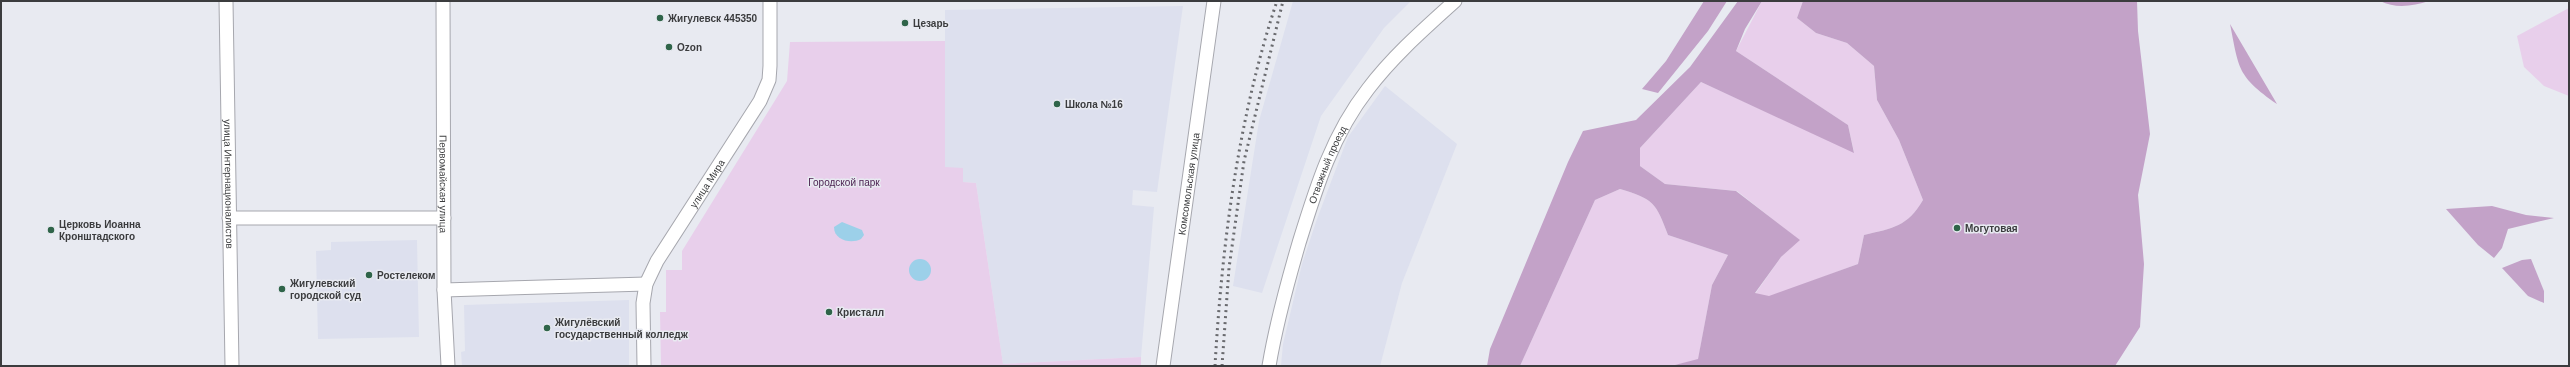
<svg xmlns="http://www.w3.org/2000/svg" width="2570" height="367" viewBox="0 0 2570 367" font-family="Helvetica,sans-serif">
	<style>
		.built { fill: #dde0ee }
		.green { fill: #e8cfeb }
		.forest { fill: #c3a2c8 }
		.water { fill: #9cd0e9 }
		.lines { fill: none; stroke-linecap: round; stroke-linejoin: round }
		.minor-casing { stroke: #a6a7ae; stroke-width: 15 }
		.minor { stroke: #fff; stroke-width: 13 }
		.rail { stroke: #696a6e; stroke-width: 3; stroke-dasharray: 2 4; stroke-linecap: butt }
		.poi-dot { fill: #2f6449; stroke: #e8eaf1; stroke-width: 1.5 }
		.labels { text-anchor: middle; stroke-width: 3; stroke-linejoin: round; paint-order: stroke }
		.poi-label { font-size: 10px; font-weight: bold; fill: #3b3c3e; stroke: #e8eaf1; text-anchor: start }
		.street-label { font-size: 10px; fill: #3b3c3e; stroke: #e8eaf1 }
		.park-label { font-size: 10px; fill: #4c2352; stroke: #e8eaf1 }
	</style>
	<rect width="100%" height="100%" fill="#e8eaf1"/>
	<g class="built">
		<path d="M1293 1H1411L1384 28 1321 116 1262 293 1233 286 1259 121Z"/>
		<path d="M1183 6 1157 192 1133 190 1132 205 1154 207 1141 357 1003 364 976 183 963 182 945 168V10Z"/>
		<path d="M1385 86 1457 144 1402 283 1380 366H1281L1283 344 1302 264 1317 219 1348 137Z"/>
		<path d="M417 240 419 337 318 339 316 251 331 250V242Z"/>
		<path d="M629 300V366H462L461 352 465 351 464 305Z"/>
	</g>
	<g class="green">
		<path d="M1762 1H1803L1797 18 1816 33 1847 43 1874 66 1877 100 1899 140 1923 200C1907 227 1893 228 1864 235L1858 264 1769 297 1755 294 1781 257 1799 240 1737 191 1665 184 1640 166V148L1701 82 1854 152 1848 125 1736 51Z"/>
		<path d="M2569 8V96L2544 86 2524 67 2517 36Z"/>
		<path d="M945 41V167L963 168V182L976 183 1003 364 1141 357V366H661L660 312H666V270H682V251L787 81 790 42Z"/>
		<path d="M1620 189C1654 199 1656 203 1668 235L1728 255 1712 285 1698 360 1670 366H1520L1595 200Z"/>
	</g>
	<g class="forest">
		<path d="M1704 1H1727L1708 31 1658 93 1642 89 1666 61Z"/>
		<path d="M1738 1H1762L1745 29 1736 51 1848 125 1854 153 1701 82 1640 148V166L1665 184 1736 191 1800 240 1781 257 1755 293 1769 296 1858 264 1864 235C1893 228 1907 227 1923 200L1899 140 1877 100 1874 66 1847 43 1816 33 1797 18 1803 1H2137L2138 31 2150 134 2138 195 2144 264 2140 327 2115 366H1671L1698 359 1712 285 1728 255 1668 235C1656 203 1654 199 1620 189L1595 200 1520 366H1487L1490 349 1568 162 1583 131 1636 120 1690 67Z"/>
		<path d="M2380 1H2429C2413 6 2396 9 2380 1Z"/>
		<path d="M2230 24 2277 104C2237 76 2239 69 2230 24Z"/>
		<path d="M2492 206 2526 215 2554 218 2508 229 2502 248 2494 258 2478 245 2446 209Z"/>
		<path d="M2531 259 2544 291V303L2528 296 2502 268 2522 260Z"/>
	</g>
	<g class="water">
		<path d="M842 222 862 230 864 235 861 239C852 244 834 241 834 227Z"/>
		<circle cx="920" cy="270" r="11"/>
	</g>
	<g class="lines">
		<g class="minor-casing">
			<g id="minor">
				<path id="s1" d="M226 1 232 366"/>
				<path id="s2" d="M443 1 444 290 448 366"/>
				<path d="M229 218H444"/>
				<path d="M444 290 646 284"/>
				<path id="s3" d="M644 366 643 303 646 284 657 261 760 101 769 80 770 66V1"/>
				<path id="s4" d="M1163 366 1214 1"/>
				<path id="s5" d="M1269 366C1276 324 1287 284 1299 243 1316 188 1332 135 1368 89 1393 56 1424 29 1455 1"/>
			</g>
		</g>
		<use href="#minor" class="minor"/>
		<g class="rail">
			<path d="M1215 366C1222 244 1238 118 1277 1"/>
			<path d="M1222 366 1229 268 1244 161 1283 1"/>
		</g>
	</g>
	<g class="poi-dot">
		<circle cx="660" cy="18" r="4"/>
		<circle cx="905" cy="23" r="4"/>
		<circle cx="669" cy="47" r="4"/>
		<circle cx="1057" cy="104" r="4"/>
		<circle cx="1957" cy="228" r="4"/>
		<circle cx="51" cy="230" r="4"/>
		<circle cx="369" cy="275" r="4"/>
		<circle cx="282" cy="289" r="4"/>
		<circle cx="829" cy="312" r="4"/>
		<circle cx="547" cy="328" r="4"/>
	</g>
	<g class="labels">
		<g class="poi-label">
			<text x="668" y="22">Жигулевск 445350</text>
			<text x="913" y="27">Цезарь</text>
			<text x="677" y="51">Ozon</text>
			<text x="1065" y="108">Школа №16</text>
			<text x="59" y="228">Церковь Иоанна<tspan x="59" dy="12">Кронштадского</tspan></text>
			<text x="1965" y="232">Могутовая</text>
			<text x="377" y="279">Ростелеком</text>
			<text x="290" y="287">Жигулевский<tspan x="290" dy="12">городской суд</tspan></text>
			<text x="837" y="316">Кристалл</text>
			<text x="555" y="326">Жигулёвский<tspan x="555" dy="12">государственный колледж</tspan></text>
		</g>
		<g class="street-label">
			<text dy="4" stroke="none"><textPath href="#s5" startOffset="210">Отважный проезд</textPath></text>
			<text dy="4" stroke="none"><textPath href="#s4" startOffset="184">Комсомольская улица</textPath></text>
			<text dy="4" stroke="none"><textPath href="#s1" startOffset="183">улица Интернационалистов</textPath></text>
			<text dy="4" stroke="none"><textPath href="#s2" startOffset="183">Первомайская улица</textPath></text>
			<text dy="4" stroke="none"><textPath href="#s3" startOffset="200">улица Мира</textPath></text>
		</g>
		<g class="park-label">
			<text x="844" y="186">Городской парк</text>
		</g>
	</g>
	<rect width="2570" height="367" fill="none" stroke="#3b3c3e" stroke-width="4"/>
</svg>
